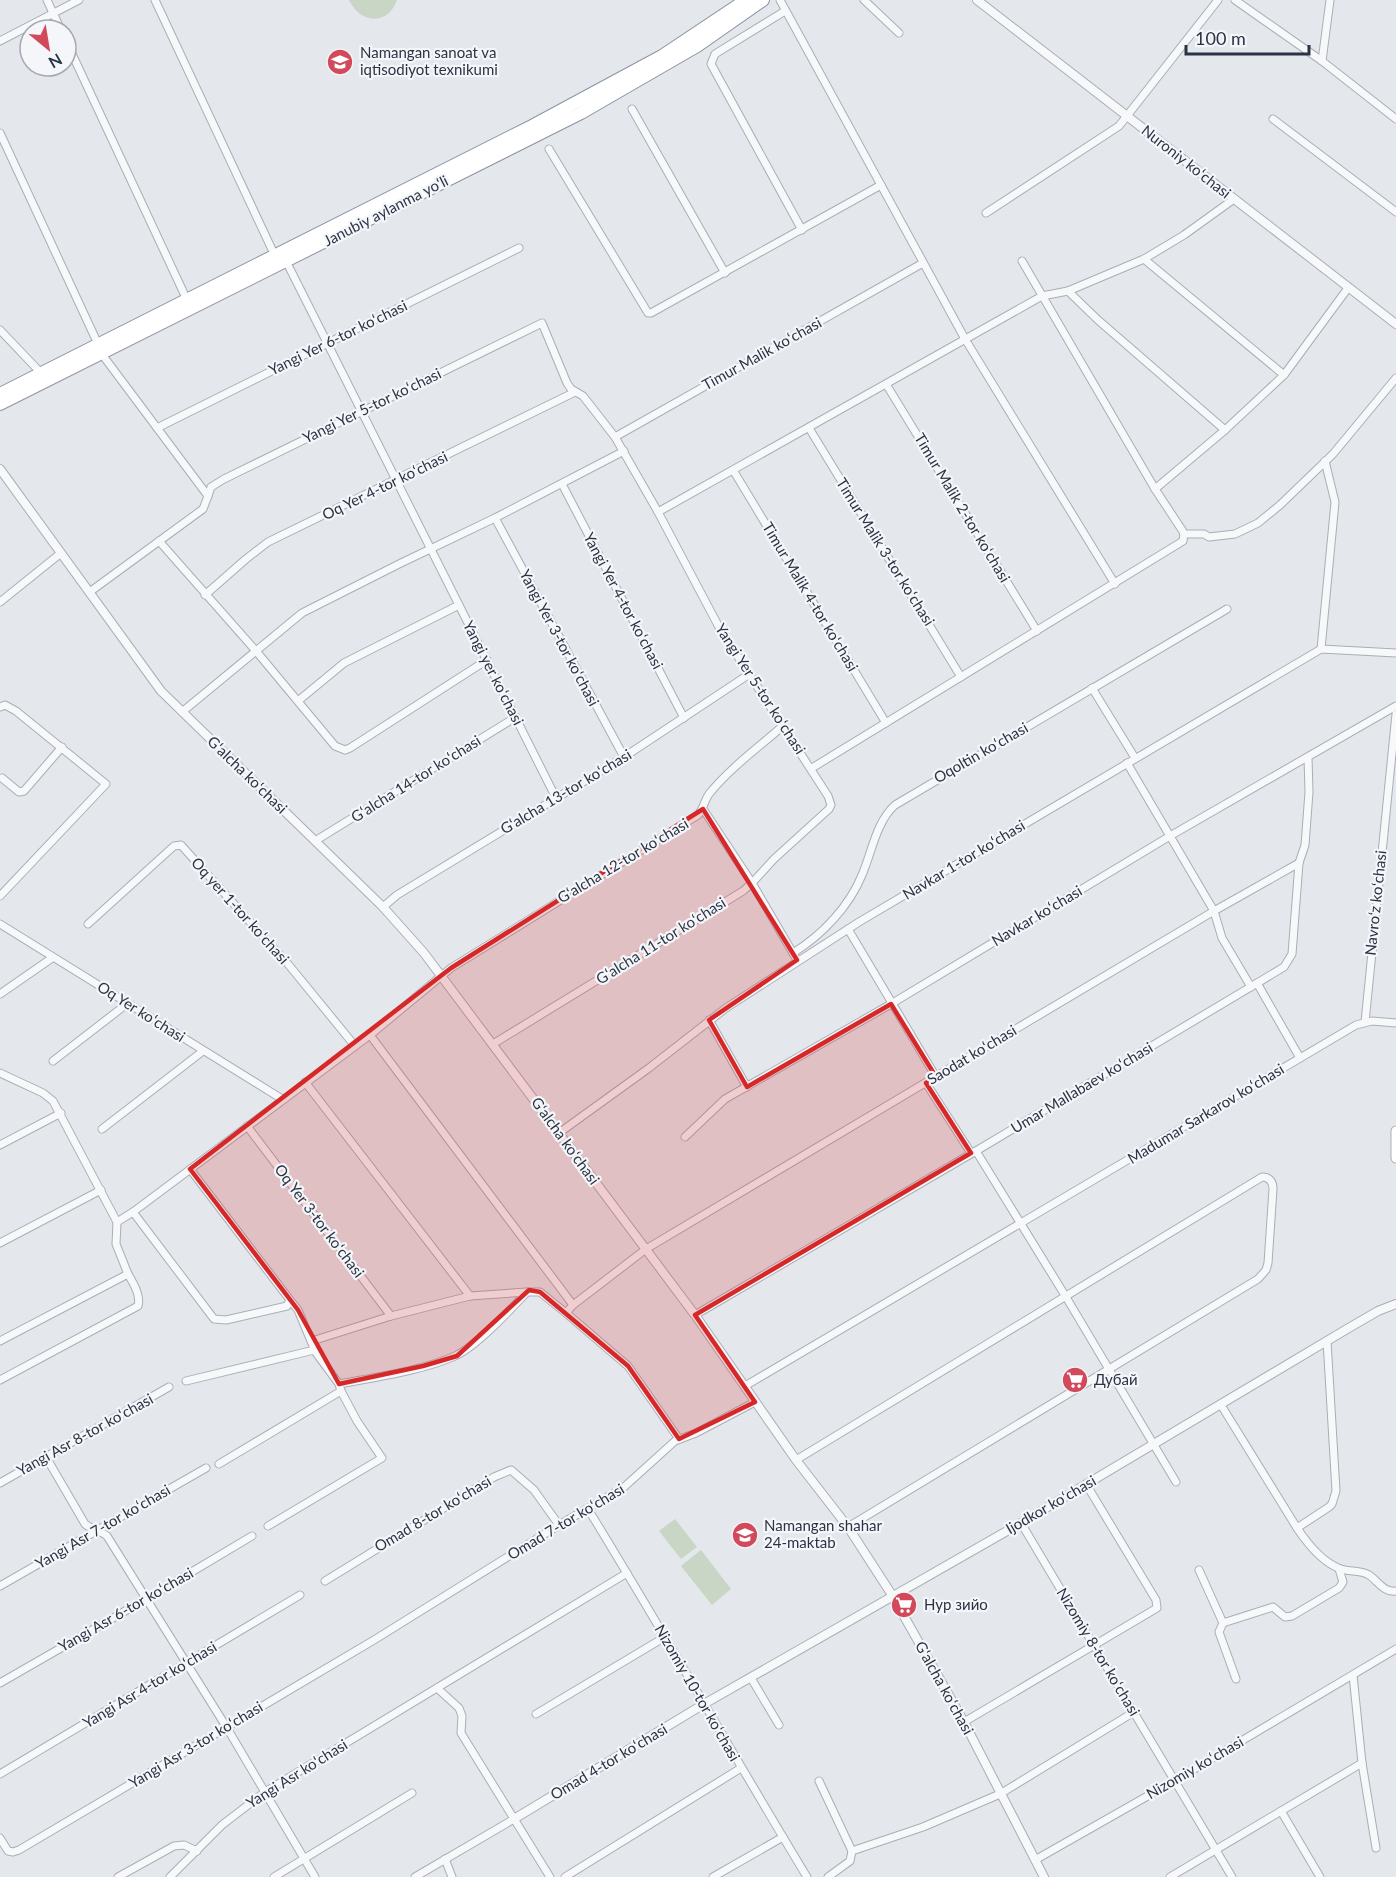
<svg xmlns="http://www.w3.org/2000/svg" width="1396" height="1877" viewBox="0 0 1396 1877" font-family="Lato,sans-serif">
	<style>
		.green { fill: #c9d6c5 }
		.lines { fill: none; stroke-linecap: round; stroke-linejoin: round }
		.minor-casing { stroke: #a9aeb7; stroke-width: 9 }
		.tertiary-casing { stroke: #a9aeb7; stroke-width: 10 }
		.secondary-casing { stroke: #a9aeb7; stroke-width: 11 }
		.trunk-casing { stroke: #8b94a3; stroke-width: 14 }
		.minor { stroke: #f7f8fa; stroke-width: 7 }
		.tertiary { stroke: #f7f8fa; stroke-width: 8 }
		.secondary { stroke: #fff; stroke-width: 9 }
		.trunk { stroke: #fff; stroke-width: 12 }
		.marked { fill: #d62828; fill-opacity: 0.2; stroke: #d62828; stroke-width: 4.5; stroke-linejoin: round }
		.labels { text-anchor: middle; stroke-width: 4.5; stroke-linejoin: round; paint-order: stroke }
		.poi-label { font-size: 15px; fill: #2b3445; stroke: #f4f6f9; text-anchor: start }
		.street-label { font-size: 15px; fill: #2b3445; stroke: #f4f6f9 }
	</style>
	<rect width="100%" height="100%" fill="#e4e7ec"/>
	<g class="green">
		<path d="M349 0H397C388 26 360 24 349 0Z"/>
		<path d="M675 1519 697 1547 681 1559 659 1531Z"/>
		<path d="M701 1550 731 1589 712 1605 681 1566Z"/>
	</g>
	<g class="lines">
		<g class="minor-casing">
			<g id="minor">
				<path d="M47 0 61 30"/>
				<path d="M155 0 275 256"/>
				<path d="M780 0 965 339 1115 584"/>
				<path d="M864 0 899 33"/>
				<path d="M1235 0 1322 61 1396 119"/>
				<path d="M785 11 715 54 711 64 802 230"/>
				<path d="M0 41 79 0"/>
				<path d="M66 41 187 300"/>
				<path d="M1322 61 1330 0"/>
				<path d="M632 109 725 273"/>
				<path d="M1273 119 1396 212"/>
				<path d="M0 133 98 344"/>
				<path d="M549 149 648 313H651L881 185"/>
				<path d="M986 213 1119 126 1218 0"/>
				<path d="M1144 259 1284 375"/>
				<path d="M286 261 556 798"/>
				<path d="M1068 291 1098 320 1225 430"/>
				<path d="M0 330 41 373"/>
				<path d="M886 384 1037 631"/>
				<path d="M157 428 519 248"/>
				<path d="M809 428 961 677"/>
				<path d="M733 470 886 723"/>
				<path d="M562 484 684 718"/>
				<path d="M1155 489 1225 430 1284 375 1348 288"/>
				<path d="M208 496 211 487 224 479 542 323 567 383 571 389 583 396 615 437"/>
				<path d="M658 512 1042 296 1068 291 1144 259 1184 235 1234 199"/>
				<path d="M495 518 624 757"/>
				<path d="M1184 534H1204L1209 537 1235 534 1258 523 1280 505 1333 454 1396 378"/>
				<path d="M159 541 256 651 335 746 345 750 350 748 487 660"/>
				<path d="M91 591 203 509 208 496 101 353"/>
				<path d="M205 595 246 559 268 542 575 392"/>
				<path d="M0 602 61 553"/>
				<path d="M1321 649 1335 502 1325 461"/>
				<path d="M1092 688 1135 758"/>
				<path d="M298 701 344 663 459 605"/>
				<path d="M0 707 5 705 16 711 106 784 0 896"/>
				<path d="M182 712 302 613 399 564 495 518 624 451"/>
				<path d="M1127 763 1214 911 1222 938 1251 987"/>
				<path d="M812 768 1183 541 1184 534 1182 530 1155 489 1022 261"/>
				<path d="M2 778 19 792 24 791 62 747"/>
				<path d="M315 841 516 717"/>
				<path d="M383 907 397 895 624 757 748 675"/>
				<path d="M0 924 282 1099"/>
				<path d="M88 924 174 846 181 845 288 964 355 1046"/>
				<path d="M848 929 936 1077"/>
				<path d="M793 953C822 935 849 907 862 875 872 852 876 822 895 805L1227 609"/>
				<path d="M797 960 752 883 774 859 829 809 831 805 828 796 720 629 658 512 615 437 923 263"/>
				<path d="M1257 983 1300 1058"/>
				<path d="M0 994 52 958"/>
				<path d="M709 1020 747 1087"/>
				<path d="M1365 1022 1396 714"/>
				<path d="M370 1035 573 1305"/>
				<path d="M493 1044 743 891 752 883 703 809"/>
				<path d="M53 1061 128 1003"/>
				<path d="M0 1073 43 1093 53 1101 117 1222 116 1244 128 1274 0 1341"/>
				<path d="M305 1082 470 1296"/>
				<path d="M926 1083 971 1153"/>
				<path d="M247 1126 391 1316"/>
				<path d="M102 1129 203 1051"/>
				<path d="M559 1133 649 1068 726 1008 859 922 1321 649 1396 653"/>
				<path d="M685 1137 725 1099 891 1004 1170 836 1396 706"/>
				<path d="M0 1145 61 1113"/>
				<path d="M976 1151 1066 1297 1176 1482"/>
				<path d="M133 1212 214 1319 226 1320 287 1306 290 1300 190 1169"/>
				<path d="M117 1222 133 1212 370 1035 451 968 698 815C704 808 704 801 709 794 730 768 759 747 784 725"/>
				<path d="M0 1243 101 1190"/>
				<path d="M290 1300 298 1310 313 1346"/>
				<path d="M566 1313 628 1366 679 1439"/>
				<path d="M695 1315 976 1151 1284 967 1292 954 1299 863 1305 845 1309 792 1308 758"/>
				<path d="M312 1341 391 1316 470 1296 527 1292"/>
				<path d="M0 1380 138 1306C141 1295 133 1283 128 1274"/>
				<path d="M186 1381 314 1350 339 1384"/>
				<path d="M745 1386 1356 1025 1372 1021 1396 1023"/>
				<path d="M1221 1405 1297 1528 1329 1507 1332 1504 1336 1491 1327 1341"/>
				<path d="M46 1457 85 1524C92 1530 100 1530 107 1536L227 1728 315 1877"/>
				<path d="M796 1460 1262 1177C1270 1177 1273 1182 1273 1189L1268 1263 1266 1270 1258 1279 848 1527"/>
				<path d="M219 1464 341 1391 339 1384C376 1377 421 1371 455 1356 476 1347 511 1309 527 1292H540L566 1313 573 1305 646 1249 1214 911 1299 863"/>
				<path d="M0 1483 169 1387"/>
				<path d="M588 1509C663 1631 733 1755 807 1877"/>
				<path d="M1021 1523 1232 1877"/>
				<path d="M268 1526 382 1458 357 1421 341 1391"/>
				<path d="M1297 1528C1307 1543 1323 1563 1341 1569 1350 1572 1361 1570 1369 1575 1378 1581 1384 1593 1396 1591"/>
				<path d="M1199 1570 1223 1623 1273 1607 1285 1617 1292 1616 1339 1588 1343 1582 1339 1569"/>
				<path d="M325 1581 494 1477 511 1470 534 1490 559 1525"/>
				<path d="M0 1586 206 1468"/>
				<path d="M1223 1623 1219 1632 1236 1679"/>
				<path d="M1353 1675 1362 1763 1376 1848"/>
				<path d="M751 1678 779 1725"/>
				<path d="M0 1683 153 1595 252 1536"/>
				<path d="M437 1688 459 1708 462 1716 461 1733 550 1877"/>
				<path d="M536 1714 665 1637"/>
				<path d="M964 1722 1157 1608 1156 1600 1086 1484"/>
				<path d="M0 1774 300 1595"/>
				<path d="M819 1781 852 1851 923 1827 1000 1794 1134 1712"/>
				<path d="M1281 1811 1320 1877"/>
				<path d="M0 1838 8 1851 13 1852 19 1850 374 1640 559 1525 623 1488 675 1441 696 1433 755 1402"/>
				<path d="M445 1859 452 1877"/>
				<path d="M1035 1860 1174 1781 1396 1649"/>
				<path d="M118 1877 174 1846 184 1845 197 1851"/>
				<path d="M170 1877 222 1825 265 1792 627 1573"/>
				<path d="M274 1877 412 1793"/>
				<path d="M415 1877 514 1819"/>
				<path d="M565 1877 741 1768"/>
				<path d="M713 1877 783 1837"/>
				<path d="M828 1877 850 1861 852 1851"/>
				<path d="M1170 1877 1362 1763"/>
			</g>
		</g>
		<g class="tertiary-casing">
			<g id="tertiary">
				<path d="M977 0 1396 324"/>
				<path d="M0 469 161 691 383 907 424 953 695 1315 796 1460 848 1527 892 1595 964 1722 1044 1877"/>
				<path d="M514 1819 704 1704 1021 1523 1347 1329 1378 1311 1396 1304"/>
			</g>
		</g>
		<g class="secondary-casing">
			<path id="secondary" d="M1396 1131V1158"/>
		</g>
		<g class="trunk-casing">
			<g id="trunk">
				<path d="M0 394 532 126 662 56 746 0"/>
				<path d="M0 404 581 113 697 46 763 0"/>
			</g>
		</g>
		<use href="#minor" class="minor"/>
		<use href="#tertiary" class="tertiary"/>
		<use href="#secondary" class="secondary"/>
		<use href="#trunk" class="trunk"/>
	</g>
	<path class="marked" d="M703 809 797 960 709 1020 747 1087 891 1004 936 1077 926 1083 971 1153 695 1315 755 1402 679 1439 628 1366 540 1292 529 1290 457 1356 423 1366 339 1384 298 1310 190 1169 451 968Z"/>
	<defs>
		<g id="university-disc" transform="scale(1.35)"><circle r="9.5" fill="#d1495b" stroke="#f4f6f9"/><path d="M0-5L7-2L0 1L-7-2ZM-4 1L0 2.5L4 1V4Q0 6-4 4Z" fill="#fff"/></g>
		<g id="supermarket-disc" transform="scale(1.35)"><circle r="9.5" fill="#d1495b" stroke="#f4f6f9"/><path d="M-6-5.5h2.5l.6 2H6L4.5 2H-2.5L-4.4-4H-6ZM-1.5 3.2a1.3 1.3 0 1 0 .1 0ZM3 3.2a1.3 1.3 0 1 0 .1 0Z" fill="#fff"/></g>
		<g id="school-disc" transform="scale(1.35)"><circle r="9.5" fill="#d1495b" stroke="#f4f6f9"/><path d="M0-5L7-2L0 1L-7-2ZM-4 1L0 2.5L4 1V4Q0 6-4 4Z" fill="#fff"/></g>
	</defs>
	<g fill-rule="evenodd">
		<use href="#university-disc" x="340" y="62"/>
		<use href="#supermarket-disc" x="1075" y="1380"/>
		<use href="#school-disc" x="745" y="1535"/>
		<use href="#supermarket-disc" x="904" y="1605"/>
	</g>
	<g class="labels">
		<g class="poi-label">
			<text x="360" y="58">Namangan sanoat va<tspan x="360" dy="17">iqtisodiyot texnikumi</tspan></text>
			<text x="1094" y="1385">Дубай</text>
			<text x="764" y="1531">Namangan shahar<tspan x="764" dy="17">24-maktab</tspan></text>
			<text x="924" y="1610">Нур зийо</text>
		</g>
		<g class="street-label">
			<text transform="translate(1186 162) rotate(38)" y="5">Nuroniy koʻchasi</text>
			<text transform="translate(386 211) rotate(-27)" y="5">Janubiy aylanma yoʻli</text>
			<text transform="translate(338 338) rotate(-26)" y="5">Yangi Yer 6-tor koʻchasi</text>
			<text transform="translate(762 354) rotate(-29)" y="5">Timur Malik koʻchasi</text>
			<text transform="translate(372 406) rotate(-26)" y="5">Yangi Yer 5-tor koʻchasi</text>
			<text transform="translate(385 486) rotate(-26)" y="5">Oq Yer 4-tor koʻchasi</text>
			<text transform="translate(962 508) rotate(59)" y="5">Timur Malik 2-tor koʻchasi</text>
			<text transform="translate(885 552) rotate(58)" y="5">Timur Malik 3-tor koʻchasi</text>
			<text transform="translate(810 597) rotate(59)" y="5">Timur Malik 4-tor koʻchasi</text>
			<text transform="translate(623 601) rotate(62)" y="5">Yangi Yer 4-tor koʻchasi</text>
			<text transform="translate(559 638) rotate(62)" y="5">Yangi Yer 3-tor koʻchasi</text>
			<text transform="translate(493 673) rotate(63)" y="5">Yangi yer koʻchasi</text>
			<text transform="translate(760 689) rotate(57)" y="5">Yangi Yer 5-tor koʻchasi</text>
			<text transform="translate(981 753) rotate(-30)" y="5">Oqoltin koʻchasi</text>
			<text transform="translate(247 775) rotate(44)" y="5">Gʻalcha koʻchasi</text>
			<text transform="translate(416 779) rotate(-32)" y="5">Gʻalcha 14-tor koʻchasi</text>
			<text transform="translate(566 792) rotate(-31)" y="5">Gʻalcha 13-tor koʻchasi</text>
			<text transform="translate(964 860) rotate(-31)" y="5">Navkar 1-tor koʻchasi</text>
			<text transform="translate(623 861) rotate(-31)" y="5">Gʻalcha 12-tor koʻchasi</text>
			<text transform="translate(1376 903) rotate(-84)" y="5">Navroʻz koʻchasi</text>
			<text transform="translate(240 911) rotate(48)" y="5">Oq yer 1-tor koʻchasi</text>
			<text transform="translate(1037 916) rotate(-31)" y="5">Navkar koʻchasi</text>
			<text transform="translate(661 941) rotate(-32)" y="5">Gʻalcha 11-tor koʻchasi</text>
			<text transform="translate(141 1012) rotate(32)" y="5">Oq Yer koʻchasi</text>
			<text transform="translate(972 1055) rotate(-31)" y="5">Saodat koʻchasi</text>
			<text transform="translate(1082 1088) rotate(-31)" y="5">Umar Mallabaev koʻchasi</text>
			<text transform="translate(1206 1114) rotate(-31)" y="5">Madumar Sarkarov koʻchasi</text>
			<text transform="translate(565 1141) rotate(54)" y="5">Gʻalcha koʻchasi</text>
			<text transform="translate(319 1221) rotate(53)" y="5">Oq Yer 3-tor koʻchasi</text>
			<text transform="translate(85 1435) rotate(-29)" y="5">Yangi Asr 8-tor koʻchasi</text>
			<text transform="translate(1051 1505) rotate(-30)" y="5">Ijodkor koʻchasi</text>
			<text transform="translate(433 1514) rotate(-31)" y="5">Omad 8-tor koʻchasi</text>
			<text transform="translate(566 1522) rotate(-31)" y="5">Omad 7-tor koʻchasi</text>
			<text transform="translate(103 1527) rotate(-30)" y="5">Yangi Asr 7-tor koʻchasi</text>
			<text transform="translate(126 1610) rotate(-30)" y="5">Yangi Asr 6-tor koʻchasi</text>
			<text transform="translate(1098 1652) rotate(59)" y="5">Nizomiy 8-tor koʻchasi</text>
			<text transform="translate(150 1685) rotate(-31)" y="5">Yangi Asr 4-tor koʻchasi</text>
			<text transform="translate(944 1688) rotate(61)" y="5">Gʻalcha koʻchasi</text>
			<text transform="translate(697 1693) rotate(60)" y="5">Nizomiy 10-tor koʻchasi</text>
			<text transform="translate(196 1745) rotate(-31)" y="5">Yangi Asr 3-tor koʻchasi</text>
			<text transform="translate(609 1762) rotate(-31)" y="5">Omad 4-tor koʻchasi</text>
			<text transform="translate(1195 1768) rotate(-30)" y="5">Nizomiy koʻchasi</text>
			<text transform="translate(297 1774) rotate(-32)" y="5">Yangi Asr koʻchasi</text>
		</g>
	</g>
	<g transform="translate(48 48) rotate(150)"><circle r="28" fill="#f4f6f9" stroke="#a4a8b1" stroke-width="1.5"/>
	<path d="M0-4.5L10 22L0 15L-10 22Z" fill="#d1495b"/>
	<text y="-9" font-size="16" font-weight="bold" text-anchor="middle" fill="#2b3445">N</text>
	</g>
	<path d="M1186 45v9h123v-9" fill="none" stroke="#2b3445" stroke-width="3"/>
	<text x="1195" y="45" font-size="18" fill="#2b3445" stroke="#f4f6f9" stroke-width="4.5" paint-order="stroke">100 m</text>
</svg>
